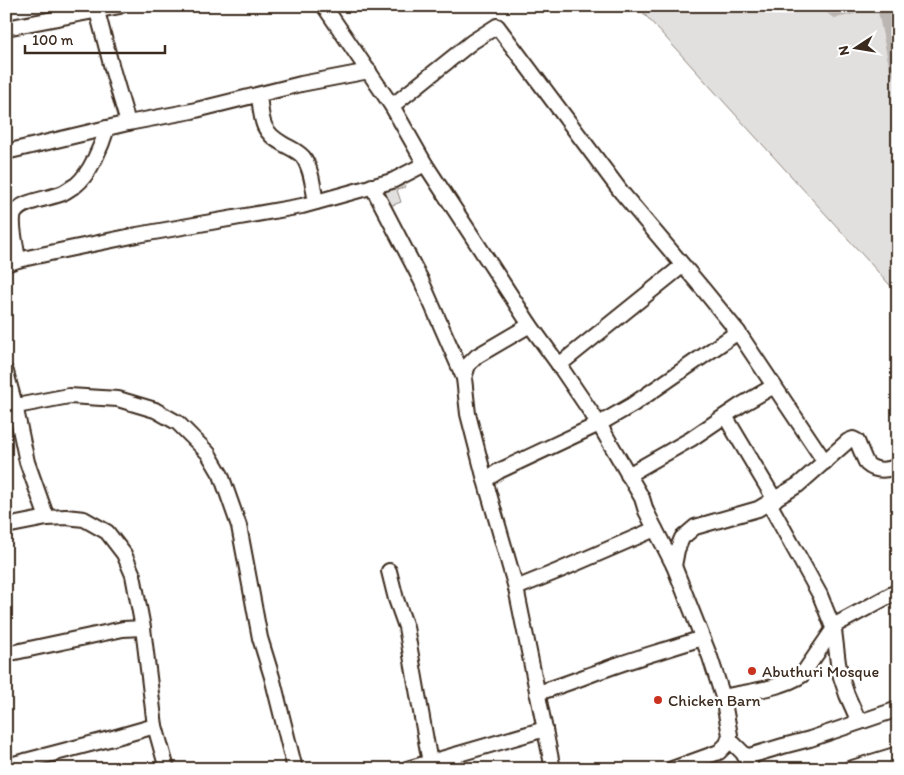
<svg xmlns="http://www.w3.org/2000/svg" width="904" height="775" viewBox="0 0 904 775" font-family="Itim,sans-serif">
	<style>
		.green { fill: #e2e0de; stroke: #8e857e }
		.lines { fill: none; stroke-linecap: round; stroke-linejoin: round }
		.river { stroke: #bcb6b3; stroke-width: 16 }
		.minor-casing { stroke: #3b2a1e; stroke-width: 18 }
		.minor { stroke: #fff; stroke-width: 14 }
		.poi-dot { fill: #c8321e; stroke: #fff; stroke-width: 2 }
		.labels { text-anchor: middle; stroke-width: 5; stroke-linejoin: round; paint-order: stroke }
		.poi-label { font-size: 16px; fill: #3b2a1e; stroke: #fff; text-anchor: start }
	</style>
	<rect width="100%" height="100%" fill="#fff"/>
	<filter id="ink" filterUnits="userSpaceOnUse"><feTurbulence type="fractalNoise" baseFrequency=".02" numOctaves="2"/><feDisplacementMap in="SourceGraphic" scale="10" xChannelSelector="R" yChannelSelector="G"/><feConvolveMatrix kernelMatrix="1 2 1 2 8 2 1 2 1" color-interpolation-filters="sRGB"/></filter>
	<g filter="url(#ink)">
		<g class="green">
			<path d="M637 6H898V294Z"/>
			<path d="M403 180 405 187 397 190 401 202 390 206 384 187Z"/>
		</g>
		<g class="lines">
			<g class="river">
				<path d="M831 6 836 10 854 6"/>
				<path d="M885 6 898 70"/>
			</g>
			<g class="minor-casing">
				<g id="minor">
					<path d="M324 6 392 106 425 164 530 325 559 365 599 424 642 498 646 511 674 566 710 657 723 697 730 735 727 744 719 752 672 769"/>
					<path d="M97 11 113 72 128 123"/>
					<path d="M6 28 120 6"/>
					<path d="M259 95C262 119 260 131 283 144 290 148 298 151 303 157 312 169 313 188 316 202"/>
					<path d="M392 106 472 42 497 26 622 193 703 289 738 332 825 462"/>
					<path d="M6 152 128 123 192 111 301 84 369 71"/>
					<path d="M372 186 421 280 464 378"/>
					<path d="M18 260C17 249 10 224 14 214 21 200 50 199 63 193 67 191 72 187 76 185 90 174 102 145 107 128"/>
					<path d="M6 264 18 260 64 250 137 235 302 206 392 181 425 164"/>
					<path d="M530 325 477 356 468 365 464 378 468 414 485 480 516 588 553 769"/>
					<path d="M559 365 682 266"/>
					<path d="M6 372 15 405 27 462 47 518"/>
					<path d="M6 408 69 396 118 399 155 410 178 423 208 453 221 475 239 526 260 638 272 677 295 769"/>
					<path d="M725 416 775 500"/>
					<path d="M628 475 691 439 741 405 774 386"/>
					<path d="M485 480 499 471 599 424 632 405 738 332"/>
					<path d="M769 503 820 595 834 630 838 663 841 677 847 695 859 722"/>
					<path d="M6 526 47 518 66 517 84 519 107 532 124 554 133 575 143 628 155 726 167 769"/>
					<path d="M674 566 677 550 682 538 695 527 758 509 798 485 848 441 853 439 857 441C859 446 865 461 867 464 876 472 889 471 898 465"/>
					<path d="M389 571 396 599 406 627 430 763"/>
					<path d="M516 588 558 571 655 529"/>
					<path d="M6 654 123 629 143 628"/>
					<path d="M537 693C561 686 583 677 606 669 638 657 670 649 702 638"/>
					<path d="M723 697C746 692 783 688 802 675L837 624 898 591"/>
					<path d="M729 739 743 753 752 769"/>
					<path d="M746 757 783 746 810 739 898 709"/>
					<path d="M6 766 113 738 155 726"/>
					<path d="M407 769 545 729"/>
					<path d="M849 769 898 754"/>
				</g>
			</g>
			<use href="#minor" class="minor"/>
		</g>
	</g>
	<g class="poi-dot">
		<circle cx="752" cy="671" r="5"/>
		<circle cx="658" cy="700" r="5"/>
	</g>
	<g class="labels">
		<g class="poi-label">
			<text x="762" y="677">Abuthuri Mosque</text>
			<text x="668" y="706">Chicken Barn</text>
		</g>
	</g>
	<rect width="904" height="775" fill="none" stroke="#fff" stroke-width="25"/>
	<rect x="12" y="12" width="879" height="750" fill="none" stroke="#3b2a1e" stroke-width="2" filter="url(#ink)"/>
	<g transform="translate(856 48) rotate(258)" stroke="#ffffff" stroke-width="4" paint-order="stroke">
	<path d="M0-4L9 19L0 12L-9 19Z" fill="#3b2a1e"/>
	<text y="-8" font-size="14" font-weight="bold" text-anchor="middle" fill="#3b2a1e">N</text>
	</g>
	<path d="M25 45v8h140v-8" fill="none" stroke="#3b2a1e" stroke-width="2.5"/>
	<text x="32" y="45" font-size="15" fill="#3b2a1e" stroke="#ffffff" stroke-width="4" paint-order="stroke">100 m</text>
</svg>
